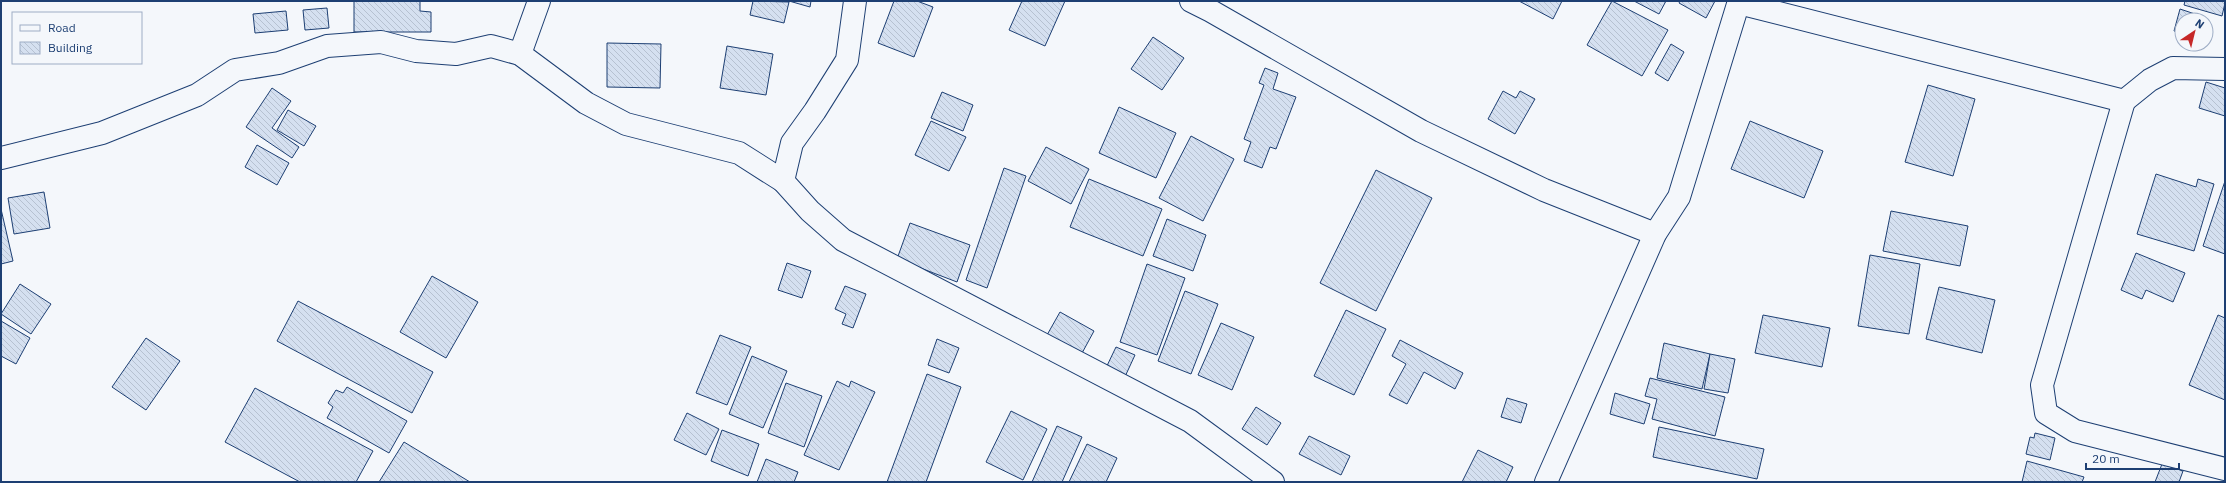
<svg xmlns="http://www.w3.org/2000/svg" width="2226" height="483" viewBox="0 0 2226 483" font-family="'IBM Plex Sans',sans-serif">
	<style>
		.building { fill: url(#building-back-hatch); stroke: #1d3f73 }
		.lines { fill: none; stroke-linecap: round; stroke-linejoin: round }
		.minor-casing { stroke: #1d3f73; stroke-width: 24 }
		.minor { stroke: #f4f7fb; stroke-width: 22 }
	</style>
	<defs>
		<pattern id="building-back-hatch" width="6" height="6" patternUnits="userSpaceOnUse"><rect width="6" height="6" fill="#d5e0f0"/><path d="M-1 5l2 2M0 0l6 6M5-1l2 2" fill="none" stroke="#b6c1d1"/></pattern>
	</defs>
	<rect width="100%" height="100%" fill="#f4f7fb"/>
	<g class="building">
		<path d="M354 1H420V11L431 12V32H354Z"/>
		<path d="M753 1 789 2 784 23 750 15Z"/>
		<path d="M789 1H811L810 7Z"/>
		<path d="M894 1H917L933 7 914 57 878 43Z"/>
		<path d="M1022 1H1065L1045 46 1009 30Z"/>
		<path d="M1519 1H1562L1553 19Z"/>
		<path d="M1612 1 1668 30 1642 76 1587 45Z"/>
		<path d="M1634 1H1666L1659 14Z"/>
		<path d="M1680 1H1715L1706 18 1679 3Z"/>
		<path d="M2185 1H2225V3L2222 16 2184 5Z"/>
		<path d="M327 8 329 28 305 30 303 10Z"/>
		<path d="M2180 9 2198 15 2196 20H2182V33L2174 31Z"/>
		<path d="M286 11 288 30 255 33 253 14Z"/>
		<path d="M1153 37 1184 58 1162 90 1131 69Z"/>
		<path d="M607 43 661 44 660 88 607 87Z"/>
		<path d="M1671 44 1684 52 1668 81 1655 73Z"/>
		<path d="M727 46 773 54 766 95 720 88Z"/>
		<path d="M1265 68 1278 73 1273 89 1296 97 1276 149 1270 147 1262 168 1244 161 1251 142 1244 139 1264 85 1259 83Z"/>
		<path d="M2206 82 2225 88V116L2199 108Z"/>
		<path d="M1928 85 1975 99 1953 176 1905 162Z"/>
		<path d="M272 88 291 101 272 128 299 147 292 158 246 127Z"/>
		<path d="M1503 91 1516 98 1520 91 1535 99 1515 134 1488 119Z"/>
		<path d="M942 92 973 105 963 131 931 118Z"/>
		<path d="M1119 107 1176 133 1156 178 1099 153Z"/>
		<path d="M288 110 316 126 304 146 277 130Z"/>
		<path d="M931 121 966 137 949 171 915 155Z"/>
		<path d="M1750 121 1823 151 1804 198 1731 169Z"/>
		<path d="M1191 136 1234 159 1203 221 1159 198Z"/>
		<path d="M257 145 289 163 277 185 245 167Z"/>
		<path d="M1046 147 1089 169 1071 204 1028 181Z"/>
		<path d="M1004 168 1026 176 987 288 966 280Z"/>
		<path d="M1376 170 1432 198 1376 311 1320 283Z"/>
		<path d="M2156 174 2196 187 2198 179 2214 184 2194 251 2137 234Z"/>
		<path d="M1089 179 1162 209 1143 256 1070 227Z"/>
		<path d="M2225 181V254L2203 246Z"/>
		<path d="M44 192 50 228 14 234 8 198Z"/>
		<path d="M1 209 13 261 1 264Z"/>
		<path d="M1891 211 1968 226 1960 266 1883 251Z"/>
		<path d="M1167 219 1206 235 1193 271 1153 256Z"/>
		<path d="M910 223 970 245 957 282 897 259Z"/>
		<path d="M2136 253 2185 273 2173 302 2146 290 2142 299 2121 290Z"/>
		<path d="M1870 255 1920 264 1909 334 1858 326Z"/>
		<path d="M787 263 811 271 802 298 778 290Z"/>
		<path d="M1147 264 1185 278 1157 355 1120 342Z"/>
		<path d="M432 276 478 302 446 358 400 332Z"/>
		<path d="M20 284 51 304 31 334 1 314Z"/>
		<path d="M845 286 866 294 853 328 842 324 846 314 835 309Z"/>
		<path d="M1939 287 1995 300 1982 353 1926 339Z"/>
		<path d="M1185 291 1218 304 1191 374 1158 361Z"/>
		<path d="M298 301 433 372 412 413 277 341Z"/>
		<path d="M1346 310 1386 329 1354 395 1314 376Z"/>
		<path d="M1060 312 1094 331 1081 355 1047 335Z"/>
		<path d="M1763 315 1830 328 1822 367 1755 353Z"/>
		<path d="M2218 315 2225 318V400L2189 385Z"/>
		<path d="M1 321 30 338 16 364 1 356Z"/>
		<path d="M1221 323 1254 337 1232 390 1198 375Z"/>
		<path d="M720 335 751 347 727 405 696 393Z"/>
		<path d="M146 338 180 361 146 410 112 387Z"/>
		<path d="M937 339 959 348 949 373 928 365Z"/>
		<path d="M1400 340 1463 373 1455 389 1424 372 1407 404 1389 395 1406 364 1392 356Z"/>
		<path d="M1664 343 1710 354 1702 389 1657 378Z"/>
		<path d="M1116 347 1135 355 1123 381 1104 372Z"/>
		<path d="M1710 354 1735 359 1728 393 1704 389Z"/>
		<path d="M752 356 787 371 763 428 729 414Z"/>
		<path d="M927 374 961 387 926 482H887Z"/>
		<path d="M1650 378 1725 397 1715 436 1652 419 1657 399 1645 396Z"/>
		<path d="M837 381 849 387 851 381 875 392 839 470 804 455Z"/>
		<path d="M786 383 822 396 804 447 768 433Z"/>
		<path d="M347 387 407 421 389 453 327 418 333 407 328 403 336 390 343 393Z"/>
		<path d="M255 388 373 451 356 482H300L225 442Z"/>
		<path d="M1615 393 1650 404 1644 424 1610 414Z"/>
		<path d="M1507 398 1527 404 1521 423 1501 417Z"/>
		<path d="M1256 407 1281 423 1267 445 1242 429Z"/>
		<path d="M1011 411 1047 429 1023 480 986 462Z"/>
		<path d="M687 413 719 429 706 455 674 440Z"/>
		<path d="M1057 426 1082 437 1062 482H1032Z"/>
		<path d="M1659 427 1764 449 1757 479 1653 457Z"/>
		<path d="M722 430 759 444 748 476 711 461Z"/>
		<path d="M2035 433 2055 438 2050 460 2026 454 2030 437 2034 438Z"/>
		<path d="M1309 436 1350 456 1341 475 1299 454Z"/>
		<path d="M404 442 470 482H379Z"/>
		<path d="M1087 444 1117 458 1106 482H1069Z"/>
		<path d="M1478 450 1513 467 1506 482H1462Z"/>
		<path d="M766 459 798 472 794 482H757Z"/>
		<path d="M2027 461 2084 477 2082 482H2022Z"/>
		<path d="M2162 464 2183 471 2179 482H2155Z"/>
	</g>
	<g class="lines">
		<g class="minor-casing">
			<g id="minor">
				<path d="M1191 1 1211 11 1421 131 1544 190 1655 234"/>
				<path d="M1739 3 2124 101 2150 80 2173 68 2225 69"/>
				<path d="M520 54 539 1"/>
				<path d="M2124 101 2042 385 2046 413 2075 431 2225 469"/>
				<path d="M1 158 102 133 197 95 235 70 279 63 327 46 381 42 416 51 456 54 491 46 520 54 586 103 626 124 739 153 783 181 792 143 815 111 847 60 855 1"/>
				<path d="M783 181 810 211 843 240 1190 421 1273 482"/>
				<path d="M1546 482 1655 234 1679 197 1739 1"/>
			</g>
		</g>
		<use href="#minor" class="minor"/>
	</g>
	<rect width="2226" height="483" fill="none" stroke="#1d3f73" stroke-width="4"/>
	<rect x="12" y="12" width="130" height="52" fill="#f4f7fb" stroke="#9eadc5"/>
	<rect x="20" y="25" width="20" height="6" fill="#f4f7fb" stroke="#9eadc5"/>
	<text x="48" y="32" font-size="12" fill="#1d3f73">Road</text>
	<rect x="20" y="42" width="20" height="12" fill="url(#building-back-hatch)" stroke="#9eadc5"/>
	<text x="48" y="52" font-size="12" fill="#1d3f73">Building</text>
	<g transform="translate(2194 32) rotate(35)"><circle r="19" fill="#f4f7fb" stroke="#9eadc5"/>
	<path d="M0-3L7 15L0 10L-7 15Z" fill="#c62828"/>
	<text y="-6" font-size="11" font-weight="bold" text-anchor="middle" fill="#1d3f73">N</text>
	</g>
	<path d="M2086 463v6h93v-6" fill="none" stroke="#1d3f73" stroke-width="2"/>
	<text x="2092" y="463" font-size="12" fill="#1d3f73" stroke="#f4f7fb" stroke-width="3" paint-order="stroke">20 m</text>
</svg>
